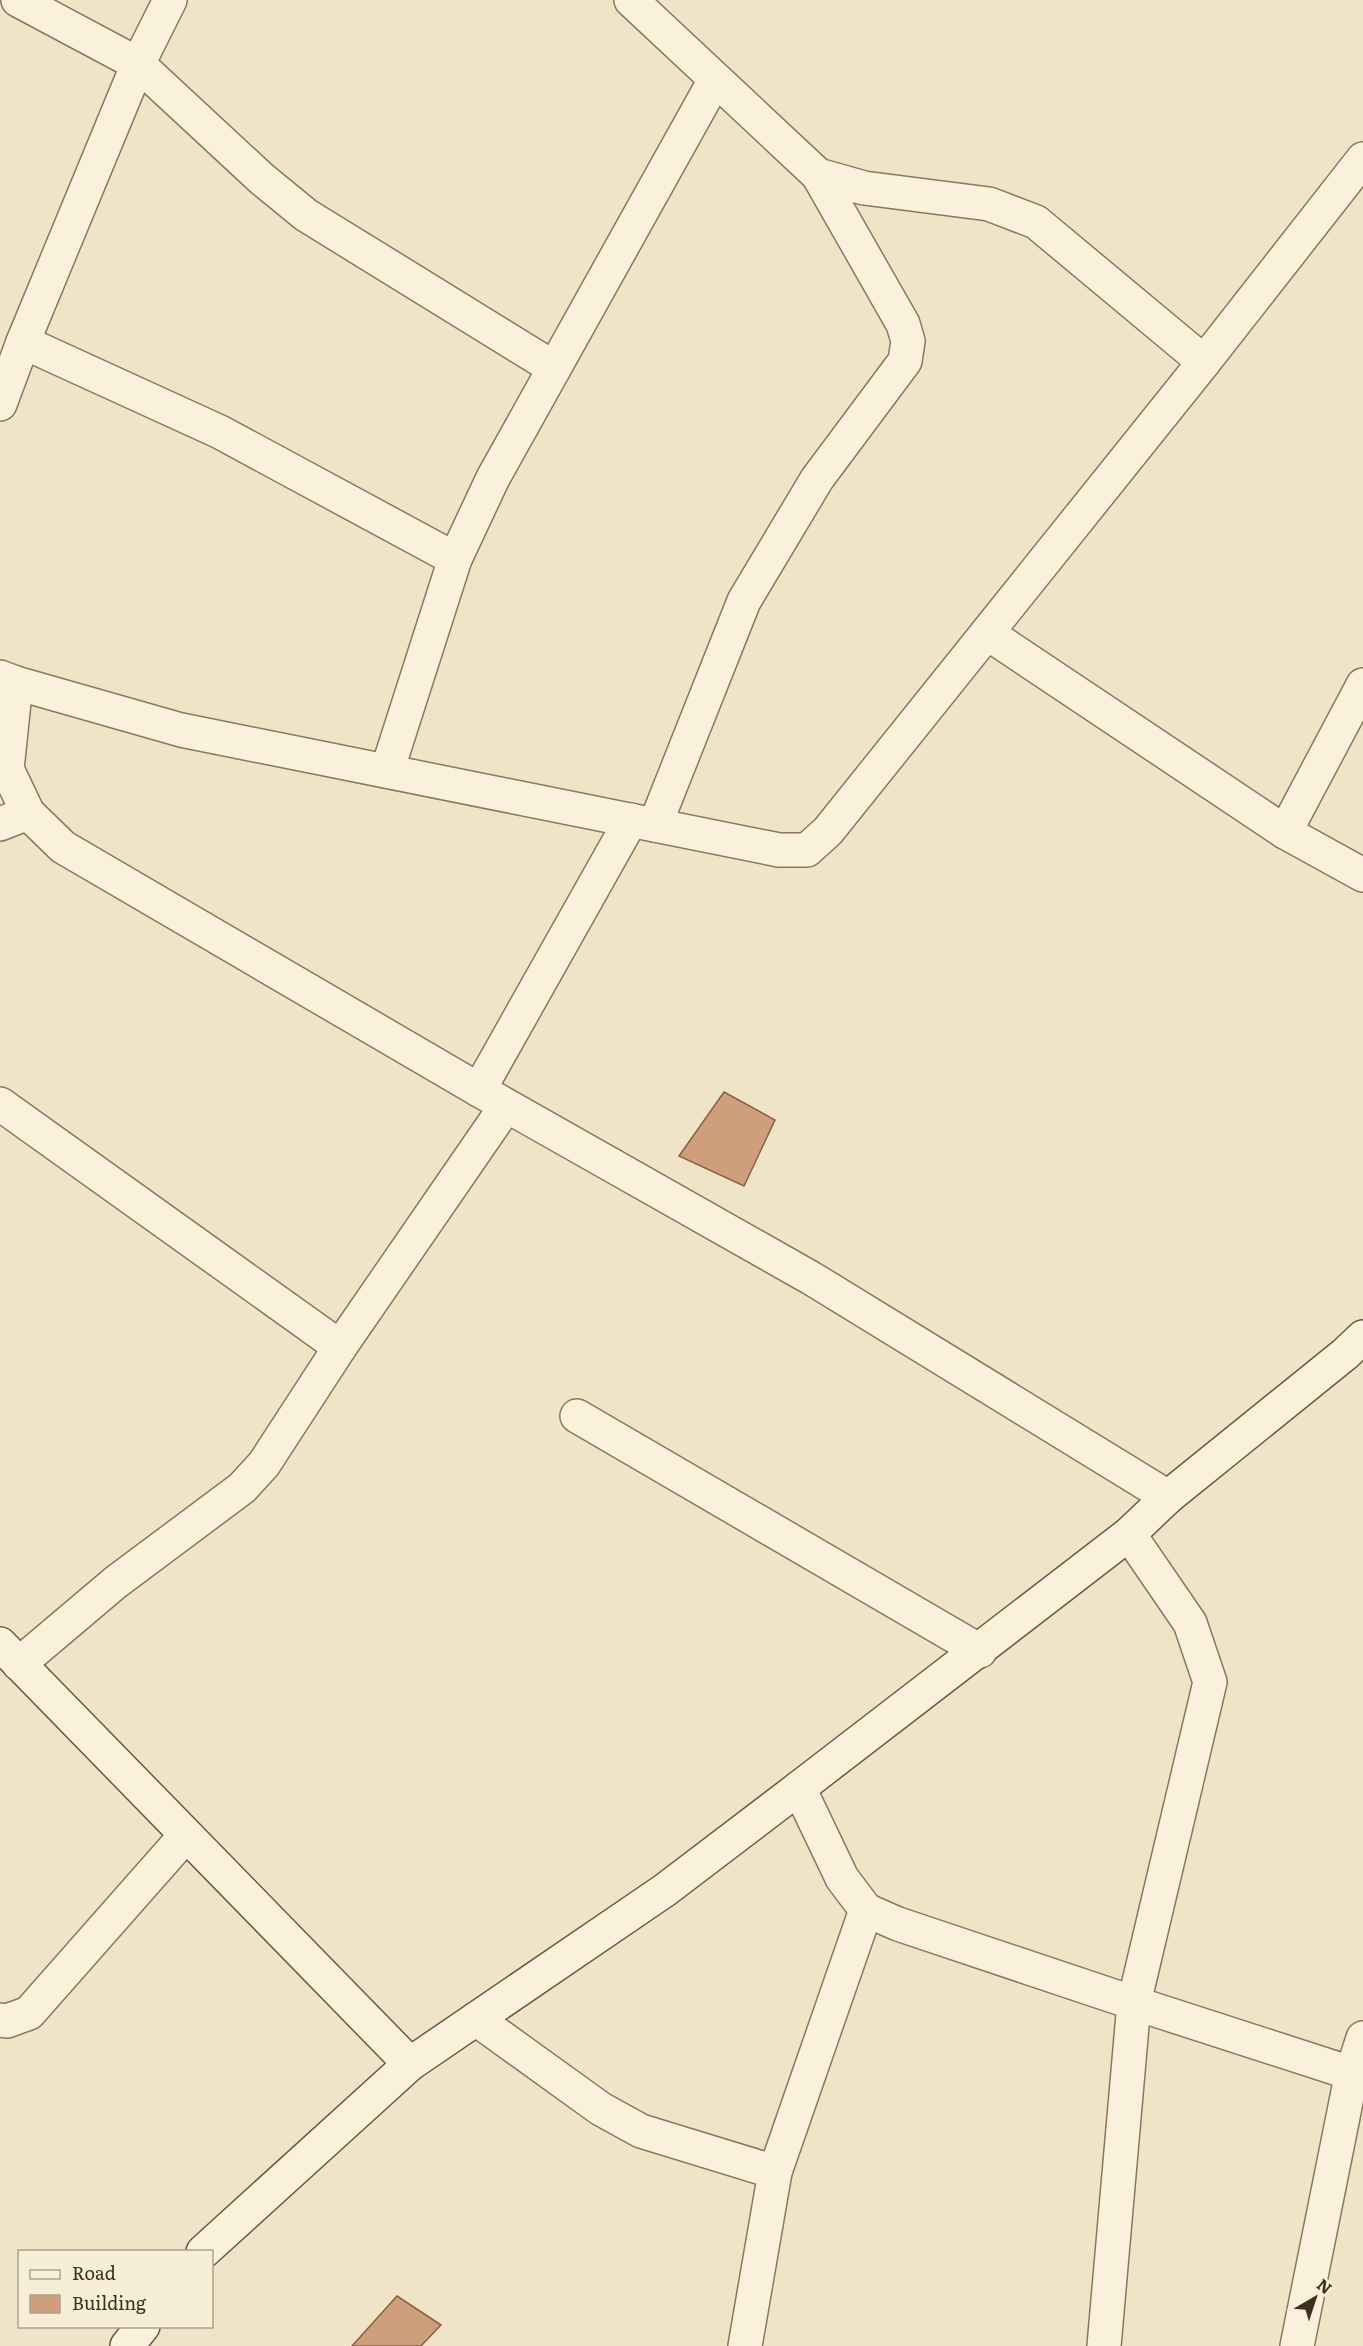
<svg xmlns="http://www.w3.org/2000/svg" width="1363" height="2346" viewBox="0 0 1363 2346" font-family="Literata,serif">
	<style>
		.building { fill: #cf9f7d; stroke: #8d5f41; stroke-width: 1.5 }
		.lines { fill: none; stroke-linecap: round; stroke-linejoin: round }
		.street-casing { stroke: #8d765c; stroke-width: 36 }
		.secondary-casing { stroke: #6f573f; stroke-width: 36 }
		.street { stroke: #faf1dc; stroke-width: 33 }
		.secondary { stroke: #faf1dc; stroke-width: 33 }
	</style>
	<rect width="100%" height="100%" fill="#f0e4c8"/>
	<g class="building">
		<path d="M724 1092 775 1120 744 1186 679 1156Z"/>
		<path d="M397 2296 441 2325 421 2346H352Z"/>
	</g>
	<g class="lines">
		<g class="street-casing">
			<g id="street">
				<path d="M18 0 138 64 262 179 306 215 554 368"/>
				<path d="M631 0 818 175 864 188 989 204 1036 222 1204 362"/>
				<path d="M23 342 220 432 455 559"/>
				<path d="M0 404 23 342 138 64 170 0"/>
				<path d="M987 633 1285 832 1363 875"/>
				<path d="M0 677 16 683 181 730 779 850H807L828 831 1204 362 1363 159"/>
				<path d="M16 683 7 769 28 813 63 847 479 1090 811 1278 1168 1497"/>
				<path d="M387 771 455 559 493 478 715 80"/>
				<path d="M0 824 28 813"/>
				<path d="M655 825 744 601 817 479 905 361 908 341 903 324 818 175"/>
				<path d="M1285 832 1363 685"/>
				<path d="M479 1090 631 820"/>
				<path d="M0 1104 340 1347"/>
				<path d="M577 1416 980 1651"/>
				<path d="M19 1664 116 1582 242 1488 264 1464 340 1347 506 1106"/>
				<path d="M866 1910 898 1924 1134 2003 1363 2077"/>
				<path d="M476 2019 601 2109 641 2131 775 2172"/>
				<path d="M0 2020 7 2021 29 2013 186 1835"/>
				<path d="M745 2346 775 2172 866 1910 842 1878 799 1788"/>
				<path d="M1104 2346 1134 2003 1210 1682 1190 1623 1129 1534"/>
				<path d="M1297 2346 1352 2072 1363 2038"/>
			</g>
		</g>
		<g class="secondary-casing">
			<g id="secondary">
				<path d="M0 1644 410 2064"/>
				<path d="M203 2252 410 2064 665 1890 799 1788 1129 1534 1168 1497 1345 1354 1363 1337"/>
				<path d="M127 2346 143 2326"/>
			</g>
		</g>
		<use href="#street" class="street"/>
		<use href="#secondary" class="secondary"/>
	</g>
	<rect x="18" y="2250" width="195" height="78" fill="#f7eed8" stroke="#ada18e" stroke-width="1.5"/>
	<rect x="30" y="2270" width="30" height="9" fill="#faf1dc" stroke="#ada18e" stroke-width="1.5"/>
	<text x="72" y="2280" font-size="18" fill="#3d2e20">Road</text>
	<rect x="30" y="2295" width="30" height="18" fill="#cf9f7d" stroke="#ada18e" stroke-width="1.5"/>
	<text x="72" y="2310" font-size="18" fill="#3d2e20">Building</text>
	<g transform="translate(1315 2298) rotate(39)" stroke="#f7eed8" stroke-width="4.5" paint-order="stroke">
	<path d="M0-4.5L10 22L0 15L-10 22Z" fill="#3d2e20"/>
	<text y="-9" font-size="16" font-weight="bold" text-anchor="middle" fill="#3d2e20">N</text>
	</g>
</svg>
